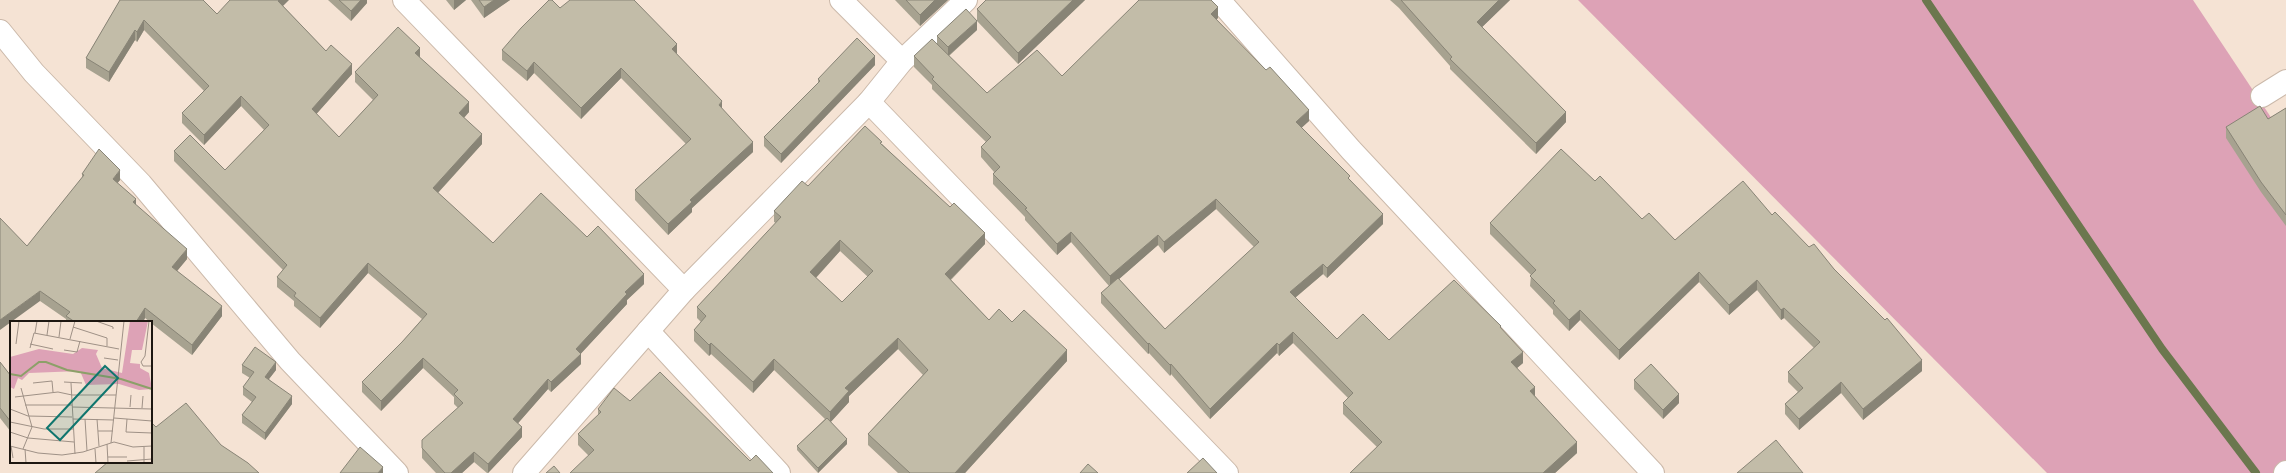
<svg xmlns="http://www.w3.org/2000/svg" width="2286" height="473" viewBox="0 0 2286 473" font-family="Inter,sans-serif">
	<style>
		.green { fill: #dda2b6 }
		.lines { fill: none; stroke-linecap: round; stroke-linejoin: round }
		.stream { stroke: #6b774e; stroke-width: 8 }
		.street-casing { stroke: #cbb9aa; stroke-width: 24 }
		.street { stroke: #fff; stroke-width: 22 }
		.wall { fill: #a7a290; fill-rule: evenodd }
		.shaded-wall { fill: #888476 }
		.building { fill: #c2bca8; stroke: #888476; fill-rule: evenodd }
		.inset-river { fill: none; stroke: #8ca068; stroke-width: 2 }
		.inset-road { fill: none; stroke: #9f9186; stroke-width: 1 }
		.view { fill: #0f766e; fill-opacity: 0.15; stroke: #0f766e; stroke-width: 2 }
		.inset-edge { fill: none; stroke: #1d1711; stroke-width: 2 }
	</style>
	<rect width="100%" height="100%" fill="#f5e3d4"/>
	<path class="green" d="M1578 0H2193L2286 140V473H2047Z"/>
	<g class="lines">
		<path class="stream" d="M1926 0 2162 349 2256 473"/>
		<g class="street-casing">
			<g id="street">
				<path d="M404 0 684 290"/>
				<path d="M841 0 902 61"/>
				<path d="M1219 0 1351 150 1653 473"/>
				<path d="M0 31 34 73 141 184 290 361 397 473"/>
				<path d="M2262 96 2286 81"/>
				<path d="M869 102 1227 473"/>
				<path d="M648 331 779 473"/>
				<path d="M524 473 684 290 869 102 902 61 966 0"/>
				<path d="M2285 473 2286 472"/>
			</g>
		</g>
		<use href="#street" class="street"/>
	</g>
	<g class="wall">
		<path d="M120 0 217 14 283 6 326 51 352 74 316 114 339 137 373 100 355 82V72L420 58 469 112 464 118 482 144 438 193 493 243 587 237 644 284 627 300V304L580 354 581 364 551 392 548 389 518 423 522 437 488 473H487L474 462 462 473H436L422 458V440L458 408 454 404V397L423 368 381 411 362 392V382L402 342 422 319 368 273 320 328 294 306V301L277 287V277L283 270 174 161V151L225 170 264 130 241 106 204 145 182 123V113L204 91 144 30 137 42 135 40 109 82 86 68V58Z"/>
		<path d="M328 0H367V3L351 21Z"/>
		<path d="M446 0H466L454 10Z"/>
		<path d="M471 0H510L484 18Z"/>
		<path d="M895 0H948L920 26Z"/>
		<path d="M986 0H1085L1018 64 977 21V9Z"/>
		<path d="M1390 0H1510L1482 27 1566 122 1536 154 1450 69V66L1399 8Z"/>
		<path d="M1218 18 1216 20 1309 121 1301 128 1350 180 1383 224 1327 278 1323 274 1295 298 1337 339 1389 340 1501 328 1523 363 1517 368 1535 396 1577 453 1555 473H1350L1377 447 1343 414V403L1348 398 1293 343 1279 356 1277 353 1210 419 1171 374 1170 376 1149 353 1148 354 1101 303V293L1109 286 1071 242 1057 255 1025 220V217L993 184V174L994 172 981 157V147L986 142 932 89V85L914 67V56L937 44V36L977 30 949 56 987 93 1062 76ZM1216 209 1254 247 1165 329 1119 279 1158 245 1164 253Z"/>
		<path d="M502 50 677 55 722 109 753 152 692 208V212L668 235 635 200V190L686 144 621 78 581 119 534 73 527 81 502 60Z"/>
		<path d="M875 65 781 163 764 146V137L818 83V79Z"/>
		<path d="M2286 108V226L2261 192 2226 138V127L2268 119Z"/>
		<path d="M882 144 985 244 951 280 989 320 1012 322 1067 361 965 473H898L868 445V434L923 375 898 349 849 396V402L830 422 847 444 818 473 797 450V446L825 419 774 370 753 393 711 354 709 356 694 341V330L701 322 697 318V307L776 223 774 222V211L808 186ZM840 251 868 277 842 302 816 278Z"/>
		<path d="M82 174 120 180 117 183 136 205 187 259 177 271 222 316 192 355 151 323V322H150L145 318 143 322H66V319L40 301 27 246 82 178Z"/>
		<path d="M1595 181 1642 219 1675 240 1772 215 1834 269 1922 371 1863 420 1841 393 1799 430 1785 414V404L1798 392 1788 382V372L1814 348 1784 318 1781 320 1757 290 1729 315 1699 282 1619 360 1580 320 1569 331 1553 314V310L1530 286 1531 275 1490 234V223Z"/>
		<path d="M0 362 11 376V432L0 418Z"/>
		<path d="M242 365 276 370 269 379 292 404 265 440 242 423V415L252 402 243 395V387L250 378 242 373Z"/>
		<path d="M1634 380 1679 403 1663 419 1634 389Z"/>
		<path d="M630 401 750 461 589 456 578 445V434L598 415V409Z"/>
	</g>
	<g class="shaded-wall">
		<path d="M279 0H289L278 11V1Z"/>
		<path d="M361 0H367V3L351 21V11Z"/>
		<path d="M454 0H466L454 10Z"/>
		<path d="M494 0H510L484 18V7Z"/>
		<path d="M935 0H948L920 26V15Z"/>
		<path d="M1073 0H1085L1018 64V53Z"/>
		<path d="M1499 0H1510L1477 32V22Z"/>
		<path d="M1218 7V18L1211 25V14Z"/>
		<path d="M144 20V30L137 42V32Z"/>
		<path d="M977 21V30L948 56V47Z"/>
		<path d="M135 30V40L109 82V72Z"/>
		<path d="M677 44V54L672 49Z"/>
		<path d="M420 48V58L415 53Z"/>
		<path d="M875 56V65L781 163V154Z"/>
		<path d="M534 62V73L527 81V71Z"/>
		<path d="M352 64V74L312 119V109Z"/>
		<path d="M621 68V78L581 119V108Z"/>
		<path d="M241 96V106L204 145V135Z"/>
		<path d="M722 101V111L719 105Z"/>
		<path d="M469 102V112L459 123V113Z"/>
		<path d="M1309 110V121L1296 133V122Z"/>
		<path d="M1566 112V122L1536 154V143Z"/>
		<path d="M482 134V144L433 198V188Z"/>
		<path d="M753 142V152L692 208V212L668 235V224L690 200Z"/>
		<path d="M120 170V180L113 189V179Z"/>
		<path d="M136 199V209L133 202Z"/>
		<path d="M1216 199V209L1164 253V242Z"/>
		<path d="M1383 214V224L1327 278V268Z"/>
		<path d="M1071 232V242L1057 255V244Z"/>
		<path d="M985 233V244L945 285V274Z"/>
		<path d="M1158 235V245L1110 287V276Z"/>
		<path d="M840 240V251L810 284V272Z"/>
		<path d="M187 249V259L172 277V267Z"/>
		<path d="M368 263V273L320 328V318Z"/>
		<path d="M1323 264V274L1290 302V292Z"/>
		<path d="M1699 272V282L1619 360V350Z"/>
		<path d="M644 274V284L627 300V304L576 359V349L625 292Z"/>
		<path d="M1757 280V290L1729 315V305Z"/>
		<path d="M40 291V301L0 330V320Z"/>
		<path d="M222 306V316L192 355V345Z"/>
		<path d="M145 308V318L143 322H136Z"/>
		<path d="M1784 308V318L1781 320V310Z"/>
		<path d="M1580 310V320L1569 331V320Z"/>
		<path d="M1293 332V343L1279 356V345Z"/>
		<path d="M898 338V349L849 396V402L830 423V412L845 388Z"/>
		<path d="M711 343V354L709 356V345Z"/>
		<path d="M1149 343V353L1148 354V344Z"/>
		<path d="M1277 343V353L1210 419V409Z"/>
		<path d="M1067 350V361L965 473H955Z"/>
		<path d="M1523 352V363L1511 373V362Z"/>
		<path d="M581 354V364L551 392V382Z"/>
		<path d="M423 358V368L381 411V401Z"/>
		<path d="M774 359V370L753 393V382Z"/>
		<path d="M1922 360V371L1863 420V409Z"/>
		<path d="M276 362V370L265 384V377Z"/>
		<path d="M1171 364V374L1170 376V365Z"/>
		<path d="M548 379V389L513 429V419Z"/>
		<path d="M1841 382V393L1799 430V419Z"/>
		<path d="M1535 387V398L1530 391Z"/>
		<path d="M1679 394V403L1663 419V410Z"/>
		<path d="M292 396V404L265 440V433Z"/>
		<path d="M522 427V437L488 473V464Z"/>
		<path d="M847 439V444L818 473V468Z"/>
		<path d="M1577 442V453L1555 473H1543Z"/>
		<path d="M474 452V462L462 473H451Z"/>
		<path d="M383 467V473H378Z"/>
	</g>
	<g class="building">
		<path d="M120 0H203L217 14 230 0H279L278 1 326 51 331 45 352 64 312 109 339 137 378 95 355 72 398 27 420 48 415 53 469 102 459 113 482 134 433 188 493 243 541 193 587 237 598 226 644 274 625 292 627 294 576 349 581 354 551 382 548 379 513 419 522 427 488 464 474 452 451 473H445L422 448V440L463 403 454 394 458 390 423 358 381 401 362 382 402 342 427 314 368 263 320 318 294 296 296 293 277 277 287 265 174 151 190 135 225 170 269 125 241 96 204 135 182 113 209 86 144 20 137 32 135 30 109 72 86 58Z"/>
		<path d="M339 0H361L351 11Z"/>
		<path d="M479 0H494L484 7Z"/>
		<path d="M549 0H552L560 8 570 0H634L677 44 672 49 722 101 719 105 753 142 690 200 692 202 668 224 635 190 691 139 621 68 581 108 534 62 527 71 502 50 521 28Z"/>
		<path d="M906 0H935L920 15Z"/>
		<path d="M986 0H1073L1018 53 977 9Z"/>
		<path d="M1139 0H1211L1218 7 1211 14 1266 70 1270 67 1309 110 1296 122 1350 176 1348 178 1383 214 1327 268 1323 264 1290 292 1337 339 1363 314 1389 340 1454 280 1501 326 1500 327 1523 352 1511 362 1535 387 1530 391 1577 442 1543 473H1350L1382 442 1343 403 1353 393 1293 332 1279 345 1277 343 1210 409 1171 364 1170 365 1149 343 1148 344 1101 293 1118 278 1165 329 1259 242 1216 199 1164 242 1158 235 1110 276 1071 232 1057 244 1025 209 1027 208 993 174 1000 167 981 147 991 137 932 79 934 77 914 56 932 39 987 93 1037 50 1062 76Z"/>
		<path d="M1401 0H1499L1477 22 1566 112 1536 143 1450 59 1452 57Z"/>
		<path d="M966 9 977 21 948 47 937 36Z"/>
		<path d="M857 38 875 56 781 154 764 137 820 81 818 79Z"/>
		<path d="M2260 106 2268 119 2286 108V215L2261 182 2226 127Z"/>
		<path d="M865 126 882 142 880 143 950 207 954 203 985 233 945 274 989 320 999 309 1012 322 1024 310 1067 350 955 473H910L868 434 928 370 898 338 845 388 849 391 830 412 774 359 753 382 711 343 709 345 694 330 706 316 697 307 781 217 774 211 802 181 808 186ZM840 240 873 271 842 302 810 272Z"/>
		<path d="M99 149 120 170 113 179 136 199 133 202 187 249 172 267 222 306 192 345 145 308 136 322H75L66 316 70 312 40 291 0 320V218L27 246 84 175 82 174Z"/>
		<path d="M1561 149 1595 181 1600 176 1642 219 1649 213 1675 240 1743 181 1772 215 1775 212 1809 247 1814 244 1834 269 1885 320 1887 318 1922 360 1863 409 1841 382 1799 419 1785 404 1803 388 1788 372 1820 342 1784 308 1781 310 1757 280 1729 305 1699 272 1619 350 1580 310 1569 320 1553 303 1555 301 1530 276 1536 270 1490 223Z"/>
		<path d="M255 347 276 362 265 377 292 396 265 433 242 415 256 397 243 387 254 372 242 365Z"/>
		<path d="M0 362 11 376V422L0 408Z"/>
		<path d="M1651 364 1679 394 1663 410 1634 380Z"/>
		<path d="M660 372 750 461 756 455 773 473H570L594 450 578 434 601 412 598 409 614 388 630 401Z"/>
		<path d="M186 403 221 445 248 463 259 473H95L108 462H151V425L153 424 156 427Z"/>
		<path d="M827 418 847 439 818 468 797 446Z"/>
		<path d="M1776 440 1803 473H1737Z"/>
		<path d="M360 447 383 467 378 473H340Z"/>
		<path d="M1203 458 1217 473H1187Z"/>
		<path d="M1088 464 1098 473H1080Z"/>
		<path d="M554 466 560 473H546Z"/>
	</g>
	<g transform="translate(10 321)">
		<rect width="142" height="142" fill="#f5e3d4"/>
		<path d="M120 0H138L132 29H122L120 42 130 43V47L139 52 142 68 129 69 109 63 76 64 70 50 19 52 12 59 8 57 4 68 0 66V36L29 28 63 33 72 27 88 29 86 33 92 47 112 52Z" fill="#dda2b6"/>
		<path class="inset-river" d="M0 53 11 55 29 41H36L57 49 111 58 142 68"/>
		<path class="inset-road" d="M86 0 103 6V8M142 1 139 0 135 35 131 41 133 45H142M63 6 97 17V25M25 12 27 0M37 14 39 0M49 16 51 0M60 18 65 0M6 23 9 0M20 23 43 28M20 27 24 12 109 28M54 29 67 31 70 20M94 37 108 39M54 61 72 62M23 62 42 60 43 71M61 62 65 133M11 67 22 106 13 128M5 76 48 71 62 74H106M15 84H62M62 86 142 88M120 86 121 74M132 87 133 75M0 88 18 95 62 96M104 97 142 100M63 98 104 99M75 98 77 130M87 98 89 125M117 98 116 111 142 112M0 101 34 108H64M88 110H103M0 111 18 117 64 121M101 122 114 0M97 123 98 142M0 125 28 132 52 134 73 131 104 121 123 126 142 125M1 125 3 137M134 126V142M15 128 16 142M85 128 86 142M98 136H117M117 140 142 138"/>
		<path class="view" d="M95 45 108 57 50 119 37 107Z"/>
		<rect width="142" height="142" class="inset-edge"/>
	</g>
</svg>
